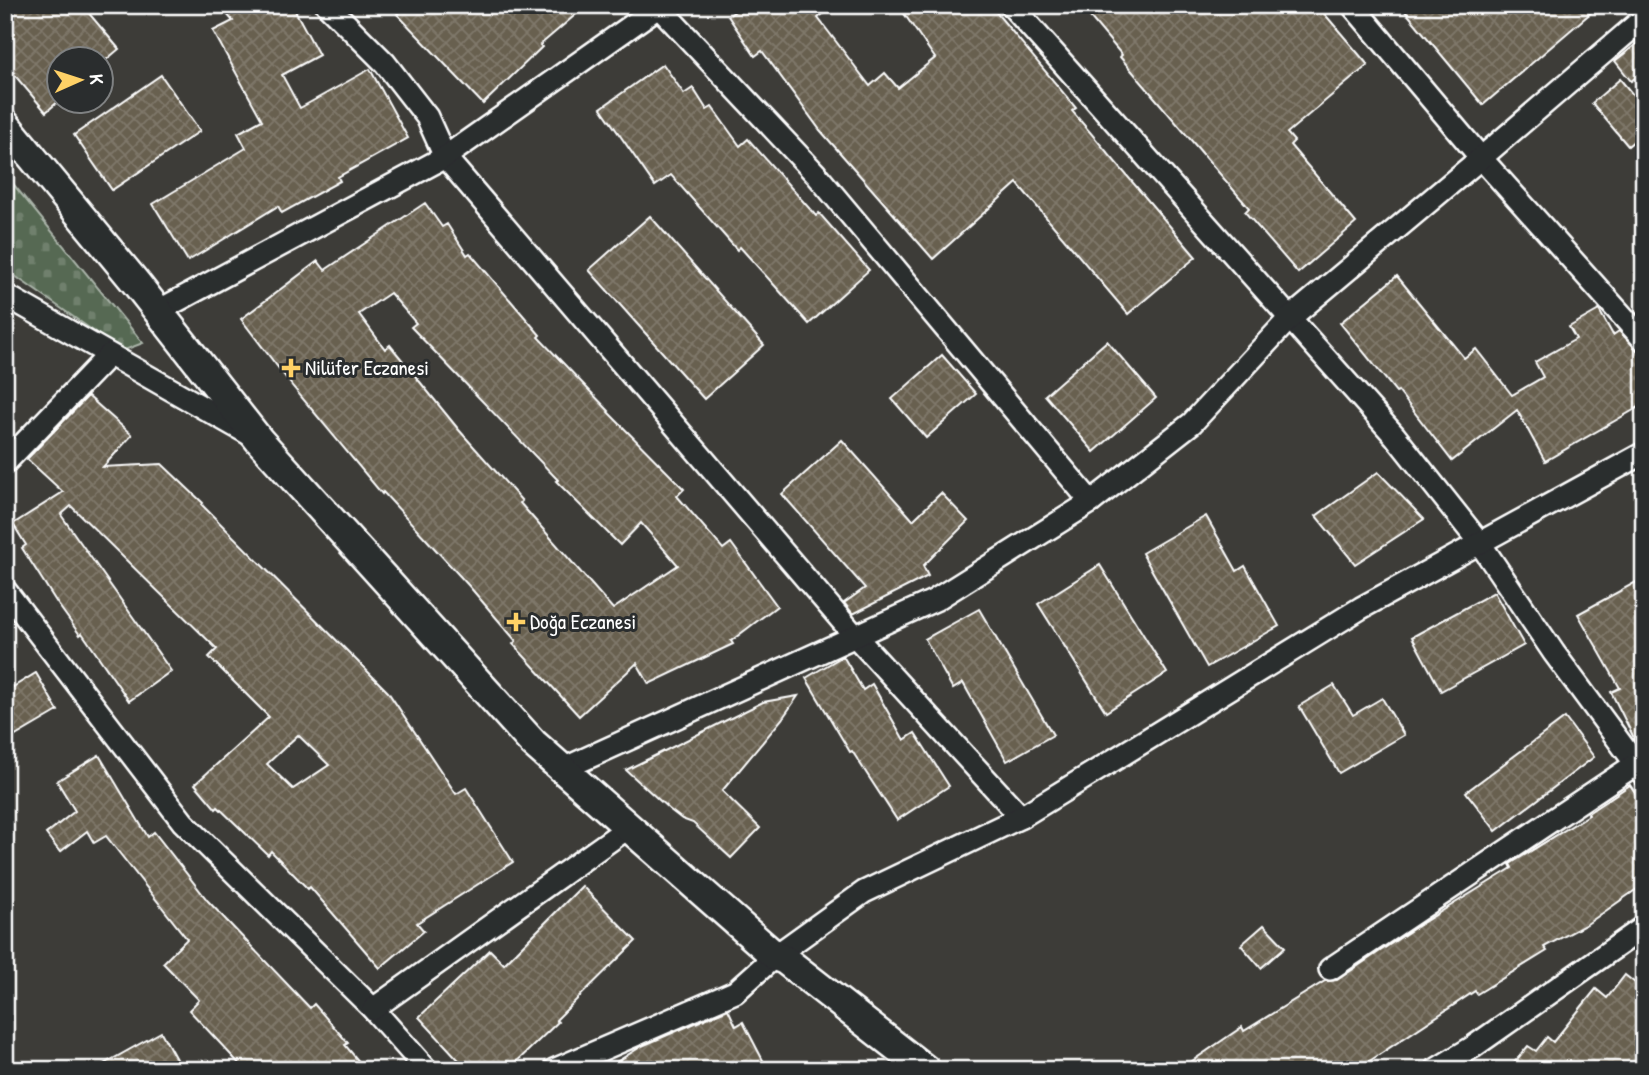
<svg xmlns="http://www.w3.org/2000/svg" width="1649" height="1075" viewBox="0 0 1649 1075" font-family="'Patrick Hand',sans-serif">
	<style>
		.cemetery { fill: url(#cemetery-stones); stroke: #aab4a9; stroke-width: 2 }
		.building { fill: url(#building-cross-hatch); stroke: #fff; stroke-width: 2; fill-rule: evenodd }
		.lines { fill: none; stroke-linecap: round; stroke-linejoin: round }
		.street-casing { stroke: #fff; stroke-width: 26 }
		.secondary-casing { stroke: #fff; stroke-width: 33 }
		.street { stroke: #2a2d2e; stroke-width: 21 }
		.secondary { stroke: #2a2d2e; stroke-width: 28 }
		.poi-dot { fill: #ffd166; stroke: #2a2d2e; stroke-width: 2.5 }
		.labels { text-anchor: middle; stroke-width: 6; stroke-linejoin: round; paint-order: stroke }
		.poi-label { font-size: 21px; fill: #fff; stroke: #2a2d2e; text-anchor: start }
	</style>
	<defs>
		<pattern id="cemetery-stones" width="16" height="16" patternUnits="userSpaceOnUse" patternTransform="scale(1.75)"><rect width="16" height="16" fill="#566953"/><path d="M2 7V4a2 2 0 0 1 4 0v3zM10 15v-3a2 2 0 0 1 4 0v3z" fill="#6f806d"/></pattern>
		<pattern id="building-cross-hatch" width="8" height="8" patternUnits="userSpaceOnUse" patternTransform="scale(1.75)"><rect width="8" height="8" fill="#686050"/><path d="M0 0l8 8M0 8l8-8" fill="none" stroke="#7f786a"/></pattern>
	</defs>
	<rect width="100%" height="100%" fill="#3d3c38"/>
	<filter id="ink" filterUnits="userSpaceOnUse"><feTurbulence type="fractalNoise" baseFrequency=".0143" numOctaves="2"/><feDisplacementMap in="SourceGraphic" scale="14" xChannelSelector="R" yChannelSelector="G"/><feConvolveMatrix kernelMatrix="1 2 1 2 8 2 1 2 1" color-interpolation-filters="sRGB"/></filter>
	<g filter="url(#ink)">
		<path class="cemetery" d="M5 174 143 343 122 351 5 269Z"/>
		<g class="building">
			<path d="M5 5H82L119 49 106 60H60V100L46 112 5 64Z"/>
			<path d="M219 5H292L319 55 282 75 300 108 370 69 408 138 338 177 340 181 282 213 278 206 188 261 153 204 246 148 238 133 262 120 213 31 233 21Z"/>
			<path d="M407 5H587L540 45 542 47 483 104 397 14Z"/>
			<path d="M744 5H834L818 18 870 86 885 73 898 88 935 58 898 5H990L1076 108 1072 111 1196 257 1128 314 1017 183 933 259 820 130 762 51 755 56 728 16Z"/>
			<path d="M1080 5H1317L1368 65 1287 133 1294 141 1290 145 1356 223 1298 273 1245 212 1249 208 1120 57 1122 55Z"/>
			<path d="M1400 5H1600L1483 105Z"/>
			<path d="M1644 38V71L1631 81 1615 61Z"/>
			<path d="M663 64 684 94 693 88 707 110 712 107 740 146 748 139 816 216 819 213 869 270 809 324 740 247 737 250 671 175 655 186 601 108Z"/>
			<path d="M161 75 200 131 112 190 74 135Z"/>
			<path d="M1620 79 1644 108V132L1628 146 1592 103Z"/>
			<path d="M425 203 442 227 447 224 467 255 470 253 540 335 538 337 609 411 608 412 684 489 677 496 723 549 731 543 777 606 731 641 733 644 649 684 637 663 579 716 513 644 516 641 469 586 383 492 382 494 293 387 241 319 318 261 325 270ZM390 293 416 323 411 327 558 480 556 481 620 545 641 523 678 565 613 609 520 503 522 501 459 430 390 345 385 349 359 314Z"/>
			<path d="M650 216 764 345 704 399 589 270Z"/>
			<path d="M1397 276 1464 358 1476 349 1512 395 1543 377 1535 362 1576 339 1569 327 1599 310 1613 335 1619 331 1644 357V404L1545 461 1517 410 1452 461 1398 391 1396 392 1340 323Z"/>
			<path d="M1107 341 1156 398 1094 452 1045 395Z"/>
			<path d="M942 355 976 394 926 438 892 399Z"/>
			<path d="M88 396 132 435 103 467 162 464 203 503 202 505 388 692 456 794 466 788 513 862 417 923 424 931 380 968 310 887 308 889 271 851 268 855 218 807 216 809 195 784 269 717 209 657 217 649 71 506 61 515 171 671 129 701 82 633 80 635 57 603 22 548 26 545 13 524 63 492 27 459ZM298 735 329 765 293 789 267 764Z"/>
			<path d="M842 440 913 520 941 493 968 521 923 566 928 576 853 614 844 603 865 588 782 494Z"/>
			<path d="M1378 472 1424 519 1355 564 1316 516Z"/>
			<path d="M1206 516 1237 571 1245 566 1279 626 1207 667 1142 553Z"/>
			<path d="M1100 565 1167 673 1106 712 1038 604Z"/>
			<path d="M1636 582 1644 596V753L1636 742 1611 692 1620 688 1578 614Z"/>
			<path d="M1494 592 1524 645 1441 691 1412 637Z"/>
			<path d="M979 609 1053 735 1007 761 963 683 953 689 925 639Z"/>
			<path d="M843 656 863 690 872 684 904 740 915 733 949 786 897 820 852 751 850 752 806 678Z"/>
			<path d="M36 673 58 711 5 742V692Z"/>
			<path d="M1334 685 1353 715 1382 698 1404 735 1339 773 1299 706Z"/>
			<path d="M798 696 782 719 722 791 760 828 731 858 693 823 682 819 669 809 626 770 763 702Z"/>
			<path d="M1565 718 1594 757 1496 831 1466 792Z"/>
			<path d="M99 755 148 837 154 832 208 901 310 1008 314 1004 348 1043 345 1045 366 1070H245L189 1010 199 1000 163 963 187 939 106 836 94 843 87 831 60 852 46 834 75 811 57 781Z"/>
			<path d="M1630 785 1644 806V884L1587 924 1544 947 1547 951 1477 994 1475 991 1356 1070H1179L1242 1027 1244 1031 1325 981 1337 980 1416 927 1512 868 1510 864 1589 815 1588 813Z"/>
			<path d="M582 886 636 941 556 1020 558 1022 508 1070H468L419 1017 490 950 504 964Z"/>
			<path d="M1264 925 1285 947 1261 968 1241 945Z"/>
			<path d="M1625 975 1644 990V1070H1508L1528 1046 1536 1051 1547 1037 1553 1042 1596 989 1607 998Z"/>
			<path d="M728 1009 736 1026 743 1022 768 1070H604L642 1046Z"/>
			<path d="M161 1032 182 1070H93Z"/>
		</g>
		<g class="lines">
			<g class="street-casing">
				<g id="street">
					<path d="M327 5 385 63 427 117 445 157 855 636 1021 817"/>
					<path d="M657 5 816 174 1091 502"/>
					<path d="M1011 5 1395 436 1479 542 1554 653 1644 775"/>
					<path d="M1352 5 1481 158 1644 340"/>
					<path d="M5 295 251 435"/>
					<path d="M158 311 445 157 661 5"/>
					<path d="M5 463 109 355"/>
					<path d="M5 590 183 822 373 1009 427 1070"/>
					<path d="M563 769 935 600 1091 502 1192 423 1289 319 1481 158 1644 18"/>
					<path d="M1330 969 1636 764"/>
					<path d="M373 1009 629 827"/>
					<path d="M554 1070 735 992 775 956 864 892 1021 817 1361 608 1644 453"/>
					<path d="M1435 1070 1473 1047 1644 927"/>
				</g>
			</g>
			<g class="secondary-casing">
				<path id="secondary" d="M5 124 136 283 259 440 533 743 775 956 785 960 926 1070"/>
			</g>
			<use href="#street" class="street"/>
			<use href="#secondary" class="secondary"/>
		</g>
	</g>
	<g class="poi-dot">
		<path d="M287.5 357.5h7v7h7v7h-7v7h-7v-7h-7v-7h7z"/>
		<path d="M512.5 611.5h7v7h7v7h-7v7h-7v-7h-7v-7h7z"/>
	</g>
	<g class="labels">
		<g class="poi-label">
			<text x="305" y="375">Nilüfer Eczanesi</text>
			<text x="530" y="629">Doğa Eczanesi</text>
		</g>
	</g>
	<rect width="1649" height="1075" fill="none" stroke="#2a2d2e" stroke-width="28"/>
	<rect x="14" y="14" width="1621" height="1047" fill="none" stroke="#fff" stroke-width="2.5" filter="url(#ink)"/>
	<g transform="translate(80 80) rotate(87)"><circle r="33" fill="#2a2d2e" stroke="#7f8182" stroke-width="2"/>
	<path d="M0-5L12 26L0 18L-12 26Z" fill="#ffd166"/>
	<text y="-10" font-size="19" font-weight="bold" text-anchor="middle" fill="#ffffff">K</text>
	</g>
</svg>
